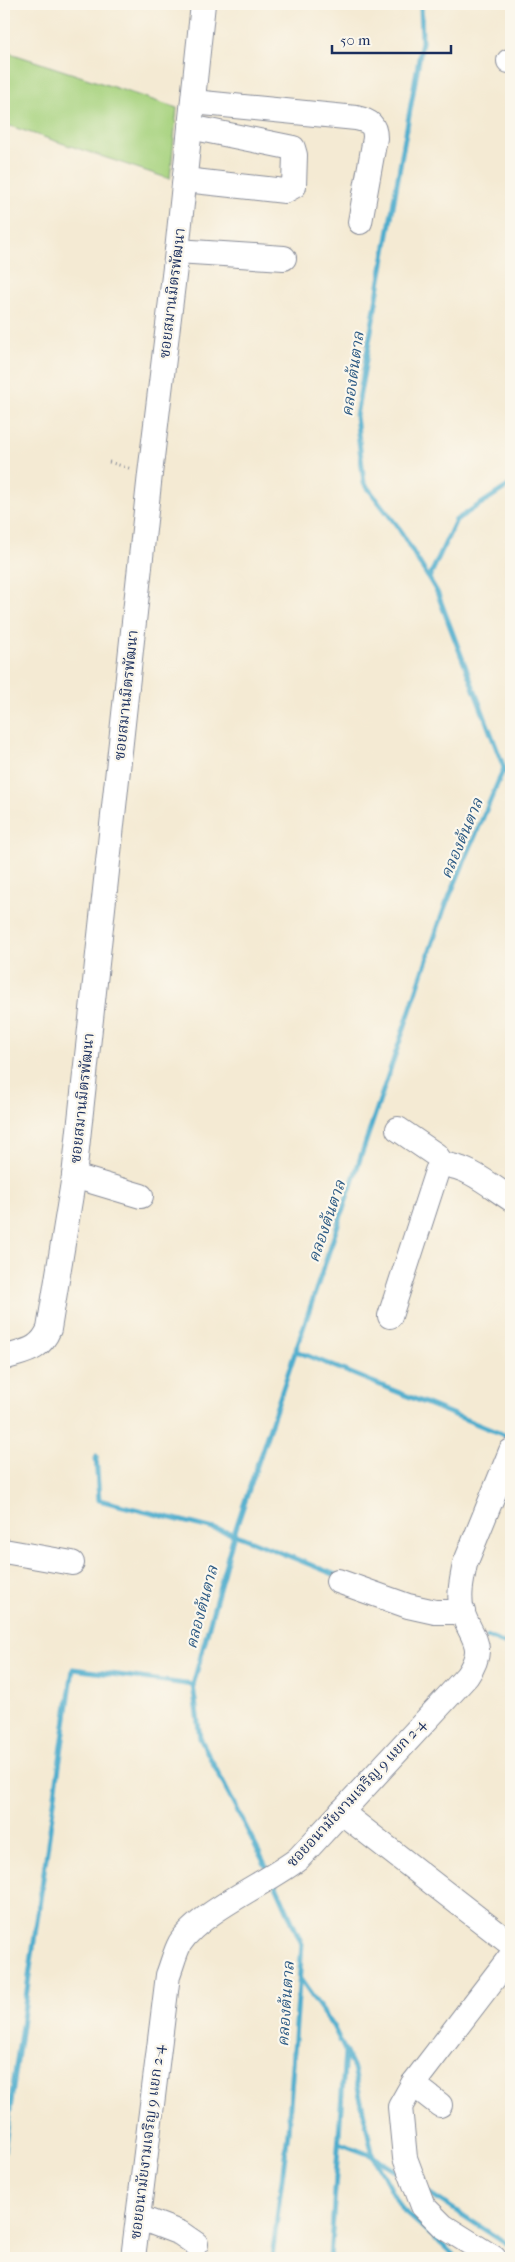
<svg xmlns="http://www.w3.org/2000/svg" width="515" height="2262" viewBox="0 0 515 2262" font-family="'IM FELL French Canon','Noto Serif Thai',serif">
	<style>
		.green { fill: #a8d380; stroke: #62816f }
		.lines { fill: none; stroke-linecap: round; stroke-linejoin: round }
		.stream { stroke: #4fadcd; stroke-width: 5 }
		.minor-casing { stroke: #888c98; stroke-width: 26 }
		.path { stroke: #888c98; stroke-width: 3; stroke-dasharray: 1 4; stroke-linecap: butt }
		.minor { stroke: #fff; stroke-width: 24 }
		.labels { text-anchor: middle; stroke-width: 4.5; stroke-linejoin: round; paint-order: stroke }
		.street-label { font-size: 15px; fill: #1b2f5e; stroke: #fbf7ec }
		.water-label { font-size: 16px; font-style: italic; fill: #2d5b85; stroke: #fbf7ec }
	</style>
	<rect width="100%" height="100%" fill="#fbf7ec"/>
	<filter id="ink" filterUnits="userSpaceOnUse"><feTurbulence type="fractalNoise" baseFrequency=".02" numOctaves="2"/><feDisplacementMap in="SourceGraphic" scale="10" xChannelSelector="R" yChannelSelector="G"/><feConvolveMatrix kernelMatrix="1 2 1 2 8 2 1 2 1" color-interpolation-filters="sRGB"/></filter>
	<filter id="wash" filterUnits="userSpaceOnUse"><feTurbulence type="fractalNoise" baseFrequency=".0096" numOctaves="4" result="noise"/><feDisplacementMap in="SourceGraphic" scale="20" xChannelSelector="R" yChannelSelector="G"/><feGaussianBlur stdDeviation="1.12" result="paint"/><feColorMatrix in="noise" values="0 0 0 0 0 0 0 0 0 0 0 0 0 0 0 0 0 1.4 0 .05"/><feComposite in="paint" operator="in"/></filter>
	<g filter="url(#wash)">
		<rect width="100%" height="100%" fill="#f4ead3"/>
		<path class="green" d="M4 51 177 108 170 179 4 124Z"/>
		<g class="lines">
			<g class="stream">
				<path d="M429 578 456 520 511 484"/>
				<path d="M504 768 511 779"/>
				<path d="M296 1351 504 1435"/>
				<path d="M96 1456 99 1500 234 1534 336 1575"/>
				<path d="M488 1637 511 1646"/>
				<path d="M193 1685 200 1738 269 1872"/>
				<path d="M300 1979 333 2026 354 2069 373 2156 402 2209 457 2258"/>
				<path d="M339 2143 373 2156 402 2175"/>
				<path d="M4 2151 73 1669 193 1685 234 1534 444 909 504 768 437 592 398 527 364 483 356 416 422 42 421 4"/>
				<path d="M426 2191 511 2247"/>
				<path d="M272 2258 288 2132 302 1944 274 1881"/>
				<path d="M330 2258 345 2052"/>
			</g>
		</g>
	</g>
	<g filter="url(#ink)">
		<g class="lines">
			<g class="minor-casing">
				<g id="minor">
					<path d="M509 61H511"/>
					<path d="M193 102 356 118C370 121 375 125 375 138L360 222"/>
					<path d="M185 180 285 191 294 186 295 155 293 148 190 127"/>
					<path d="M177 251 284 258"/>
					<path d="M398 1129 436 1155 443 1165"/>
					<path d="M74 1176 141 1196"/>
					<path d="M390 1316 437 1171 443 1165C467 1165 492 1187 511 1199"/>
					<path d="M4 1358C24 1351 40 1351 49 1329L74 1176 150 474 177 251 203 4"/>
					<path d="M4 1551 72 1563"/>
					<path d="M338 1581 408 1606 435 1612H463"/>
					<path d="M341 1812 511 1944"/>
					<path d="M413 2084 440 2105"/>
					<path d="M138 2217 180 2233 196 2244"/>
					<path d="M133 2258 168 1975C172 1965 175 1952 180 1943 200 1912 267 1883 298 1859L467 1676C488 1645 471 1639 462 1611 458 1596 462 1579 465 1564L511 1451"/>
					<path d="M494 2258 443 2226 423 2206 405 2158 400 2107 413 2084 511 1956"/>
				</g>
			</g>
			<path class="path" d="M109 462 132 469"/>
			<use href="#minor" class="minor"/>
		</g>
	</g>
	<g class="labels">
		<g class="street-label">
			<text transform="translate(172 293) rotate(-83)" y="5">ซอยสมานมิตรพัฒนา</text>
			<text transform="translate(126 695) rotate(-84)" y="5">ซอยสมานมิตรพัฒนา</text>
			<text transform="translate(82 1098) rotate(-84)" y="5">ซอยสมานมิตรพัฒนา</text>
			<text transform="translate(356 1793) rotate(-47)" y="5">ซอยอนามัยงามเจริญ 9 แยก 2-4</text>
			<text transform="translate(147 2142) rotate(-83)" y="5">ซอยอนามัยงามเจริญ 9 แยก 2-4</text>
		</g>
		<g class="water-label">
			<text transform="translate(352 374) rotate(-82)" y="6">คลองต้นตาล</text>
			<text transform="translate(461 838) rotate(-67)" y="6">คลองต้นตาล</text>
			<text transform="translate(326 1221) rotate(-71)" y="6">คลองต้นตาล</text>
			<text transform="translate(201 1607) rotate(-75)" y="6">คลองต้นตาล</text>
			<text transform="translate(285 2004) rotate(-86)" y="6">คลองต้นตาล</text>
		</g>
	</g>
	<rect width="515" height="2262" fill="none" stroke="#fbf7ec" stroke-width="20"/>
	<path d="M332 45v8h119v-8" fill="none" stroke="#1b2f5e" stroke-width="2.5"/>
	<text x="340" y="45" font-size="15" fill="#1b2f5e" stroke="#fbf7ec" stroke-width="4" paint-order="stroke">50 m</text>
</svg>
